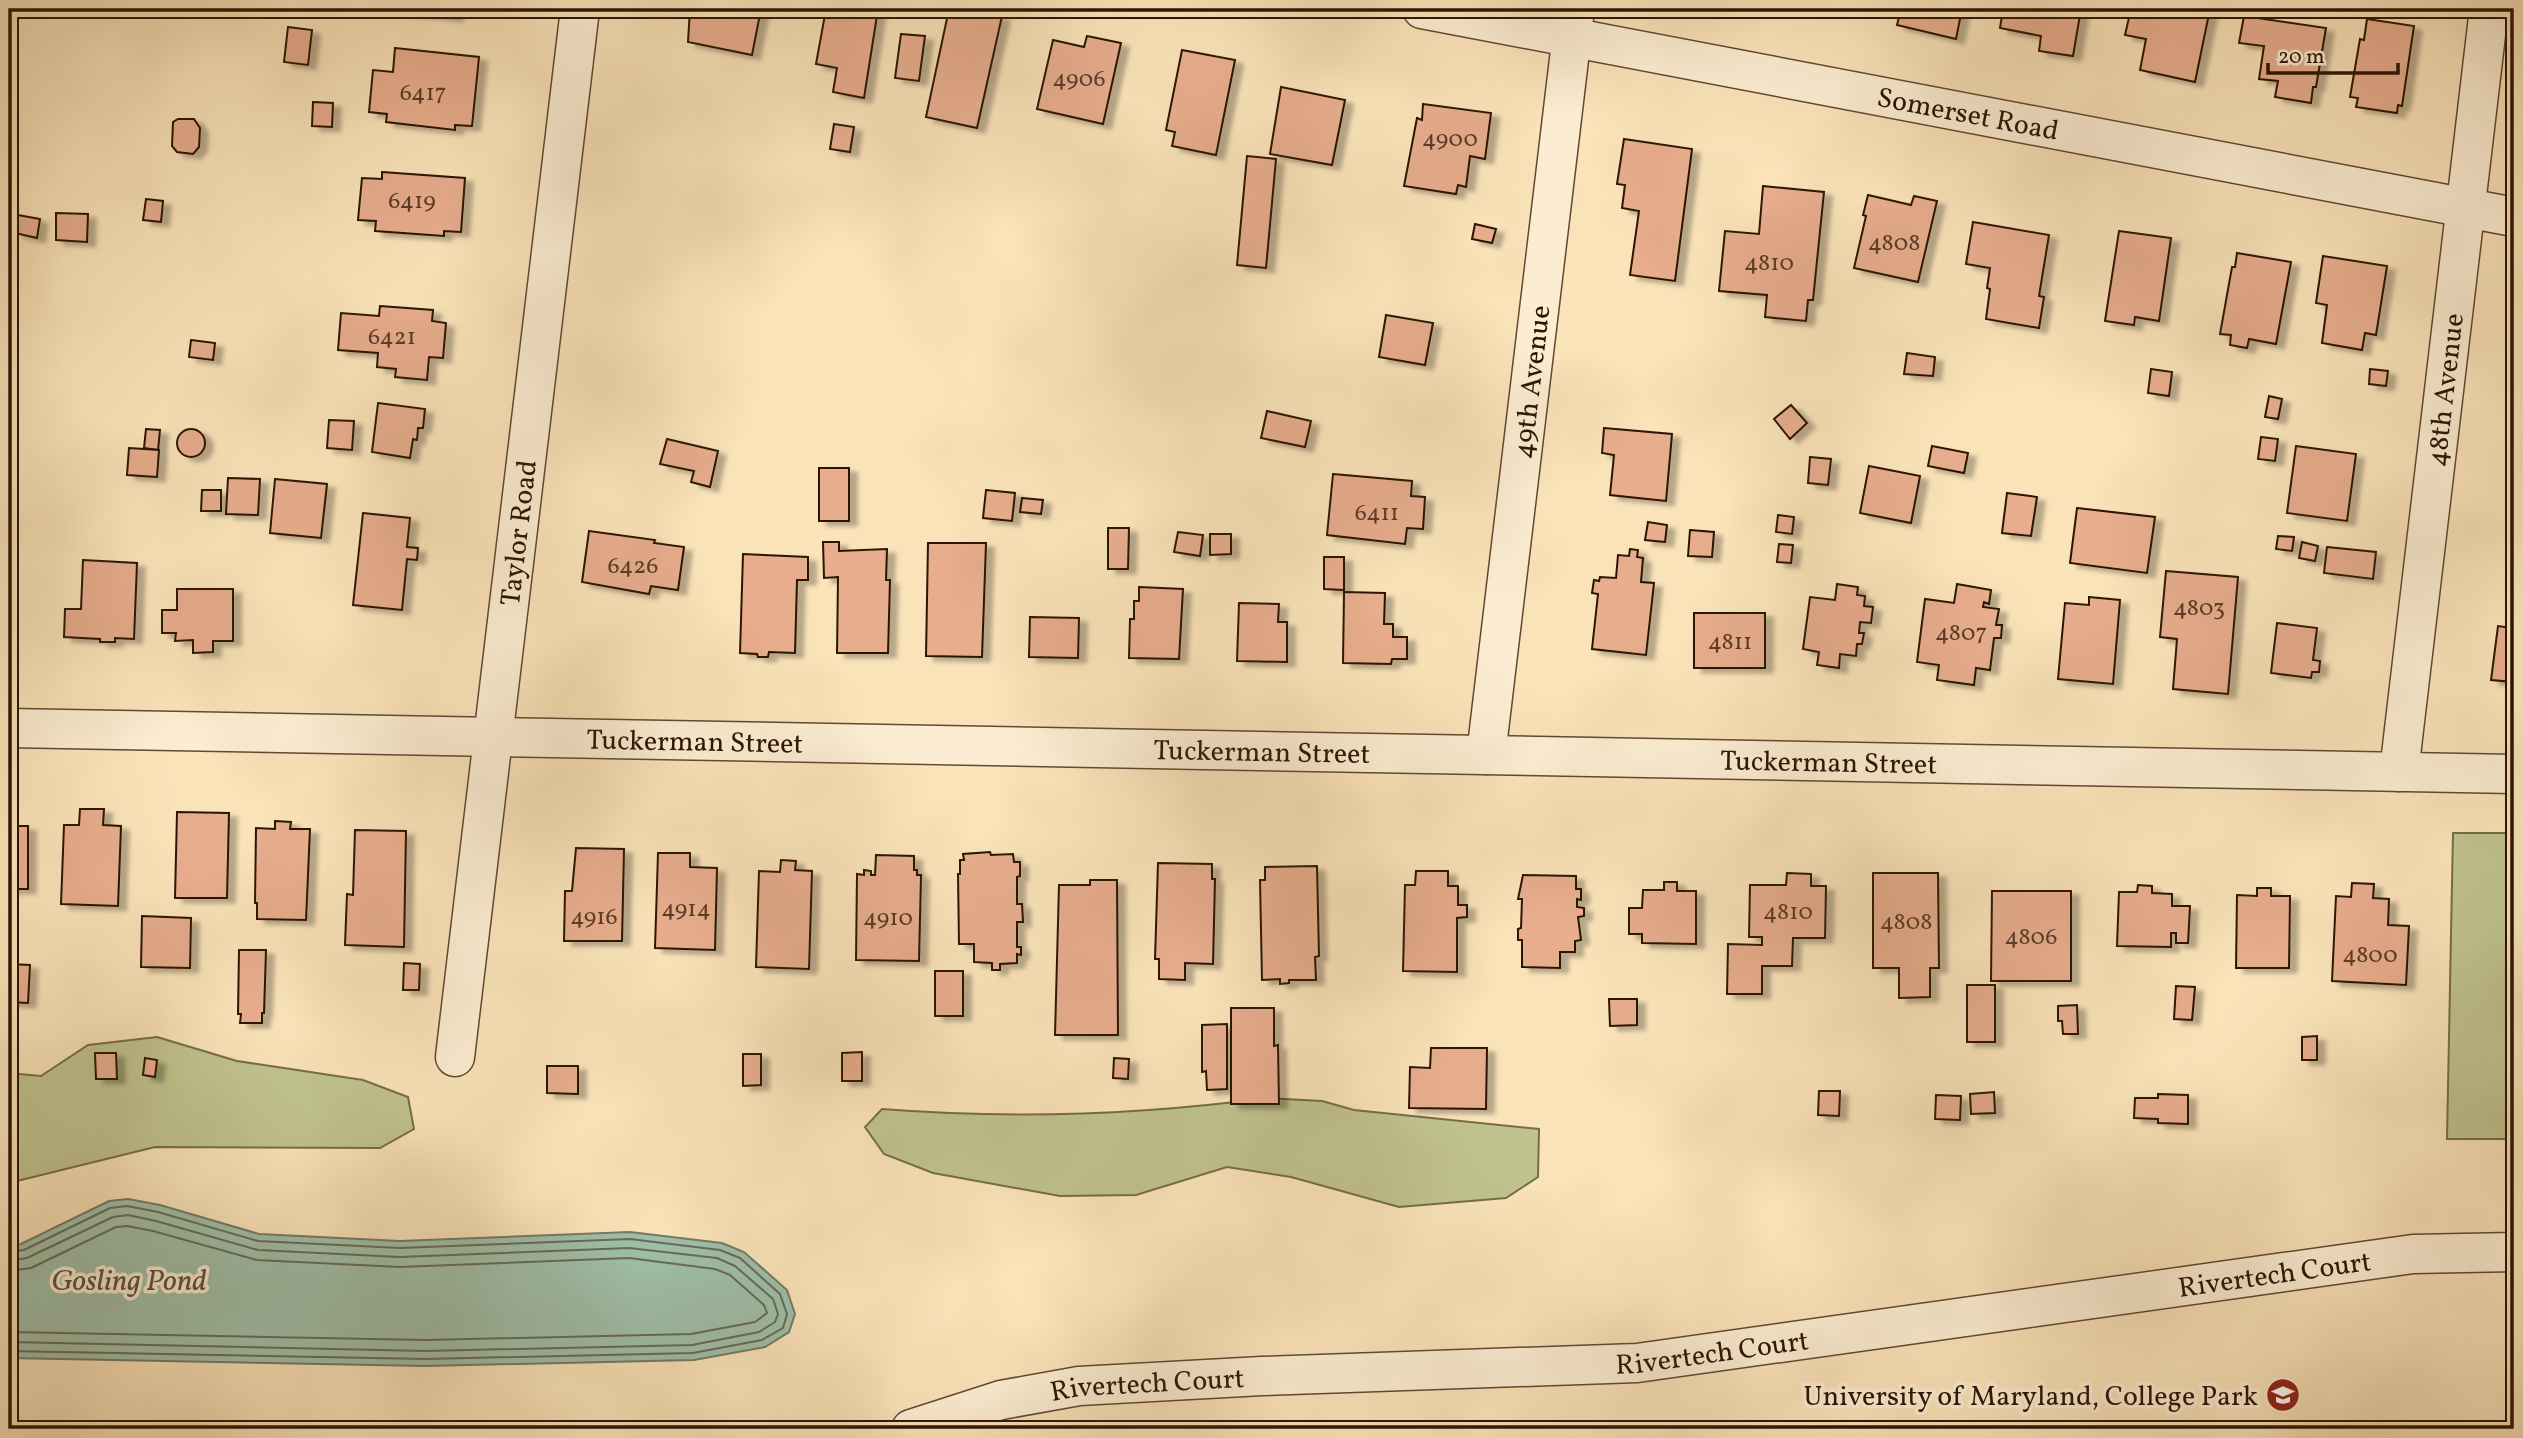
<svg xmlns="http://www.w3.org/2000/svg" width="2523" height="1438" viewBox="0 0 2523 1438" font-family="Vollkorn,serif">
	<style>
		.green { fill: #c0c38e; stroke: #766c4a; stroke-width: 2 }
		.water { fill: #9fbfa9; stroke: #717b67; stroke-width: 2 }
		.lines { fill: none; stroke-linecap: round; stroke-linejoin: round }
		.shore { stroke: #666a57; stroke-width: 2 }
		.building { fill: #e7ad8d; stroke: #2c1505; stroke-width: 2; filter: url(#shadow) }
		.minor-casing { stroke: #604832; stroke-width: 41 }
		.minor { stroke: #fcedd2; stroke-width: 38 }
		.labels { text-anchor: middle; stroke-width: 7; stroke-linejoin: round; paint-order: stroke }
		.number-label { font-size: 24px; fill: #5b3b27 }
		.street-label { font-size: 28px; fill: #2c1505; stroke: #fcedd2 }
		.poi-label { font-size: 28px; fill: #2c1505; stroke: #fcedd2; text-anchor: end }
		.water-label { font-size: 30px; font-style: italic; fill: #54503e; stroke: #fcedd2 }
	</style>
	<defs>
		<filter id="shadow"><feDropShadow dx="8" dy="4.5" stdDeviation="2" flood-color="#0004"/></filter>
	</defs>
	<rect width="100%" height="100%" fill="#fae3b9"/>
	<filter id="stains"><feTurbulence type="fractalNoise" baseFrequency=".00286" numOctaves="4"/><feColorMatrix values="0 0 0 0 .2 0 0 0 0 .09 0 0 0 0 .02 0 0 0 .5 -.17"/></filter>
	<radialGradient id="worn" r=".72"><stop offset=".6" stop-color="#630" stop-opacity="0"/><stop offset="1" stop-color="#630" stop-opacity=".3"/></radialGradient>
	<g class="green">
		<path d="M2453 833H2514V1139H2447Z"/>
		<path d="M157 1037 237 1061 363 1080 408 1097 414 1129 380 1148 155 1147 9 1183V1073L41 1076 88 1045Z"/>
		<path d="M1267 1098 1322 1101 1354 1110 1539 1129 1538 1177 1506 1198 1399 1207 1291 1177 1227 1167 1136 1195 1060 1196 933 1173 884 1154 865 1127 882 1109C1010 1119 1140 1115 1267 1098Z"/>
	</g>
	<path class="water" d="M128 1199 160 1205 259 1234 400 1241 630 1232 722 1243 744 1252 787 1290 795 1314 789 1332 765 1347 694 1360 426 1366 9 1358V1245L21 1244 109 1201Z"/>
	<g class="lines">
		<g class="shore">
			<path d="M9 1252 24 1250 110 1208 127 1206 158 1212 258 1241 400 1248 630 1239 720 1250 740 1258 780 1294 787 1314 783 1328 762 1340 693 1353 426 1359 9 1351"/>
			<path d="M9 1261 27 1258 113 1217 128 1215 156 1221 258 1250 400 1257 629 1248 717 1258 735 1266 773 1299 778 1314 775 1322 759 1332 692 1345 426 1351 9 1342"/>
			<path d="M9 1271 31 1268 116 1227 127 1226 153 1231 257 1260 400 1267 629 1258 715 1269 730 1275 764 1305 767 1313 755 1322 691 1334 426 1340 9 1332"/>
		</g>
	</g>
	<g class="building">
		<path d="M381 9H456L455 17Z"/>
		<path d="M690 9H761L752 55 688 42Z"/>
		<path d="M826 9H878L864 98 833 92 837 68 816 64Z"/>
		<path d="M949 9H972L1002 16 977 128 926 117Z"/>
		<path d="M1901 9H1962L1956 39 1897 25Z"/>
		<path d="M2003 9H2081L2073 56 2039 51 2041 36 2000 28Z"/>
		<path d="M2131 9H2210L2195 82 2140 70 2146 39 2125 35Z"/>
		<path d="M2244 16 2326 28 2316 87H2313L2311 103 2275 97 2278 81 2259 79 2264 46 2239 43Z"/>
		<path d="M2367 19 2414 26 2402 106 2398 105 2397 113 2356 107 2358 98 2350 97 2360 39 2364 40Z"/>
		<path d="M288 27 312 30 308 65 284 62Z"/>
		<path d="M901 34 925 36 919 81 895 78Z"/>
		<path d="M1087 36 1121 43 1103 124 1037 109 1053 40 1084 47Z"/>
		<path d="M395 48 479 57 472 126 455 125V130L386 122 387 114 369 112 373 70 393 72Z"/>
		<path d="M1182 50 1235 60 1216 155 1172 146 1175 132 1166 130Z"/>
		<path d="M1281 87 1345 100 1332 165 1270 154Z"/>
		<path d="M313 102 333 103 332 127 312 126Z"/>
		<path d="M1423 104 1491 113 1485 159 1470 156 1466 187 1458 185 1456 194 1404 186 1417 118 1422 120Z"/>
		<path d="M178 119H194L200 128 199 147 193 154 177 152 172 146 173 122Z"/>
		<path d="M834 124 854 127 850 152 830 149Z"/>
		<path d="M1624 139 1692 149 1675 281 1630 275 1639 211 1622 208 1625 185 1617 184Z"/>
		<path d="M1247 156 1276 159 1266 268 1237 265Z"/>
		<path d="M382 172 465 178 461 232 444 231V236L375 231 376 221 358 220 362 178 382 179Z"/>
		<path d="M1763 186 1824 192 1813 300H1808L1806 321 1765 317 1767 295 1719 291 1725 231 1759 234Z"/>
		<path d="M1868 195 1911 205 1914 196 1937 201 1918 282 1854 268 1866 216 1863 215Z"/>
		<path d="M146 199 163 201 161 222 143 220Z"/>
		<path d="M56 213 88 214 87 242 56 240Z"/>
		<path d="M18 215 40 219 37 238 15 233Z"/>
		<path d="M1973 222 2049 235 2039 296 2044 297 2039 328 1986 319 1990 289 1987 288 1990 268 1966 264Z"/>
		<path d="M1475 224 1496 229 1492 243 1472 239Z"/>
		<path d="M2119 231 2171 238 2159 321 2135 317 2134 325 2105 321Z"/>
		<path d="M2237 253 2291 262 2276 344 2249 339 2247 348 2230 345 2231 335 2220 334 2232 267H2235Z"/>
		<path d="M2323 256 2387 266 2376 335 2365 333 2362 350 2322 343 2327 305 2316 303Z"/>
		<path d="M380 306 433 310 432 321 446 323 443 358 429 357 427 380 395 377 396 369 377 367 378 353 338 350 341 313 379 316Z"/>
		<path d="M1386 315 1433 323 1425 365 1379 357Z"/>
		<path d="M191 340 215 343 213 360 189 357Z"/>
		<path d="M1907 353 1935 357 1933 376 1904 374Z"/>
		<path d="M2151 369 2172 372 2169 396 2148 393Z"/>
		<path d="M2370 369 2388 371 2386 386 2369 384Z"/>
		<path d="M2269 396 2282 399 2278 419 2265 417Z"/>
		<path d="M378 403 425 409 423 428H418L417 440 413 439 410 458 372 452Z"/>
		<path d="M1791 405 1807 423 1790 439 1774 419Z"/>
		<path d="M1267 411 1311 421 1305 447 1261 438Z"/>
		<path d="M329 420 354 421 352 450 327 448Z"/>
		<path d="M1604 428 1672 434 1666 501 1610 495 1614 455 1602 453Z"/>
		<path d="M146 429 160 430 158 450 144 448Z"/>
		<circle cx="191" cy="443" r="14"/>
		<path d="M2261 437 2278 439 2275 461 2258 459Z"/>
		<path d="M667 439 718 451 710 487 691 482 694 471 660 464Z"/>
		<path d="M1932 446 1968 453 1964 473 1928 466Z"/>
		<path d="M2296 446 2356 454 2347 521 2287 513Z"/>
		<path d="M129 448 159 450 157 477 127 475Z"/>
		<path d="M1810 457 1831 459 1828 485 1808 483Z"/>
		<path d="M1869 466 1920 476 1911 523 1860 513Z"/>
		<rect x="819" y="468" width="30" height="53"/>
		<path d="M1333 474 1412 481 1411 496 1425 497 1423 529 1407 528 1405 544 1327 535Z"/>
		<path d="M228 478 260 479 258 515 226 514Z"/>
		<path d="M275 479 327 484 321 538 270 533Z"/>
		<path d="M202 490H221V511H201Z"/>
		<path d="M986 490 1015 493 1012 521 983 518Z"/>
		<path d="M2007 493 2037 497 2031 536 2002 533Z"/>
		<path d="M1022 498 1043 500 1041 514 1020 512Z"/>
		<path d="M2077 508 2155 517 2147 573 2070 563Z"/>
		<path d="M363 513 410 518 407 547 418 548 417 560 407 559 402 610 353 605Z"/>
		<path d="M1778 515 1794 517 1792 534 1776 532Z"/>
		<path d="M1648 522 1667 525 1665 542 1645 540Z"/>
		<path d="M1108 528H1129L1128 569H1108Z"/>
		<path d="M1690 530 1714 532 1712 557 1688 556Z"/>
		<path d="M589 531 655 540 654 543 684 547 678 590 651 586 649 594 582 582Z"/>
		<path d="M1178 532 1203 535 1200 556 1174 552Z"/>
		<path d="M1210 534H1231V554L1210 555Z"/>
		<path d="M2278 536 2294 537 2292 551 2276 549Z"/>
		<path d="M823 542H839V551L887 549 886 580H890L888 653H837L838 577 824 578Z"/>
		<path d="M2302 542 2318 546 2315 561 2299 558Z"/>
		<path d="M928 543H986L982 657 926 656Z"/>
		<path d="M1779 544 1793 545 1791 563 1777 562Z"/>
		<path d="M2327 547 2376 552 2373 579 2324 573Z"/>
		<path d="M1630 549 1638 550 1637 557 1643 558 1641 582 1654 583 1646 655 1592 649 1598 594 1592 593 1594 580 1599 581 1600 577 1616 578 1618 555 1629 556Z"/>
		<path d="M743 554 808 557V580H797L795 653 769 652 768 657H758L757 654 740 653Z"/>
		<path d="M1324 557H1344V590L1324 589Z"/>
		<path d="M83 560 137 563 134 639 115 638V642H100V639L64 637 65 609H81Z"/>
		<path d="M2166 571 2238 577 2228 694 2173 689 2177 639 2160 637Z"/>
		<path d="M1837 584 1858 587 1857 595 1865 596 1864 606 1873 607 1871 623 1860 622 1859 633H1864L1862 644H1857L1856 656 1840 654 1839 668 1817 665 1819 652 1803 649 1810 597 1835 600Z"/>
		<path d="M1957 584 1991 590 1989 604 1984 602 1983 607 1999 609 1996 625H2002L2001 638H1994L1990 670 1976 668 1974 685 1937 680 1939 665 1917 662 1925 599 1954 603Z"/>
		<path d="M1139 587 1183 589 1179 659 1129 658 1130 619H1134V601H1139Z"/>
		<path d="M177 589H233V641H213V652L193 653V640L175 641 176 633H162V610H177Z"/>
		<path d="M1344 592 1385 593 1384 624H1393V637H1407V659H1392L1391 664 1343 663Z"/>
		<path d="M2089 597 2120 600 2113 684 2058 679 2065 603 2089 605Z"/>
		<path d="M1239 603 1279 604 1278 622H1287V662L1237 661Z"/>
		<rect x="1694" y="613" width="71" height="55"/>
		<path d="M1030 617 1079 618 1078 658 1029 657Z"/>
		<path d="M2514 618V686V682L2491 680 2498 626 2513 628Z"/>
		<path d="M2277 623 2317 628 2313 660 2320 661 2319 672H2312L2311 678 2271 673Z"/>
		<path d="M80 809H104L103 825 121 826 118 906 61 904 64 825H79Z"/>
		<path d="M177 812 229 813 227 898H175Z"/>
		<path d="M275 821 291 822 290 829H310L306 920 257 919V903H255L256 828 275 829Z"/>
		<rect x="9" y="826" width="19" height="63"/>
		<path d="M355 830 406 831 404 947 345 945 347 894 353 895Z"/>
		<path d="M576 848 624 849 622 941H564L565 891H572Z"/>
		<path d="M990 852 991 855 1013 854 1014 862H1020V876L1017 877V904H1022L1023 922H1017V947H1021V955L1017 954V963L1000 964V970H992V963L974 962V944H959L958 874H960V860H964L963 854Z"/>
		<path d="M658 853H690V867L717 868 715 950 655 948Z"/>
		<path d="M876 855 914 856V870H917V875H921L919 961 856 960 857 874 864 875V870L871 871V875H875Z"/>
		<path d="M781 860 796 861 795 870 812 871 809 969 756 967 759 871 780 872Z"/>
		<path d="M1158 863 1212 864V879H1215L1213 964 1185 963V980L1159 979V959H1155Z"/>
		<path d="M1317 866 1319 956 1315 957 1316 980H1289V983L1280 984V979L1262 980 1260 880H1265V867Z"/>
		<path d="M1416 871H1448V886H1458V905H1467V917L1457 918V972L1403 971 1405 885H1415Z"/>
		<path d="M1787 873 1811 874V886H1826L1825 938H1793L1792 966H1762V994H1727L1728 944 1762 945V937H1749L1750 885H1786Z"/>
		<path d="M1873 873H1938L1939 968H1930V997L1899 998V968H1873Z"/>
		<path d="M1523 875 1576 876V889H1581V900L1577 899V907L1584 908V916L1578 917 1581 940 1575 941V952H1560V968L1522 967V940H1518V929L1521 928 1522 899H1518Z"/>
		<path d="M1090 880H1117L1118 1035H1055L1059 885H1090Z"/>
		<path d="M1664 882H1677V891H1696V944L1642 943V934H1629V908H1642L1643 890H1664Z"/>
		<path d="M2352 883 2374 884 2373 898 2389 899 2388 925 2409 926 2406 985 2332 981 2336 896 2351 897Z"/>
		<path d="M2138 885 2152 886V893L2172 894V906H2190L2188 943H2176V933H2171V947L2117 946 2119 892H2137Z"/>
		<path d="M2257 888H2271V896H2290L2289 968H2236L2237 895 2257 896Z"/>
		<path d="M1992 891H2071V981H1991Z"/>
		<path d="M142 916 191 918 190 968 141 967Z"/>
		<path d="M239 950H266L264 1013H262V1023H240L241 1014H238Z"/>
		<path d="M404 963 420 964 419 990H403Z"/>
		<path d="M9 964 30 965 28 1003 9 1002Z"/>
		<rect x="935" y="971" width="28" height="45"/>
		<rect x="1967" y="985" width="28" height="57"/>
		<path d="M2176 986 2195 987 2192 1020 2174 1019Z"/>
		<path d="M1609 999H1637V1025L1610 1026Z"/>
		<path d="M2077 1005 2078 1034H2063L2062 1021H2058V1006Z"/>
		<path d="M1231 1008H1274V1046L1278 1045 1279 1104H1231Z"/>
		<path d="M1227 1024V1089L1207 1090 1206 1071 1202 1072V1025Z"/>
		<path d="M2317 1036V1060H2302V1037Z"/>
		<path d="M1431 1048H1487L1486 1109 1409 1108 1410 1067 1430 1068Z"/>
		<path d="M862 1052V1081H842V1053Z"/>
		<path d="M95 1053H116L117 1079H96Z"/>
		<path d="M743 1054H761V1085L743 1086Z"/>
		<path d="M145 1058 157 1060 155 1077 143 1075Z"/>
		<path d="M1114 1058 1129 1059 1128 1079 1113 1078Z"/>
		<path d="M547 1066H578V1094L547 1093Z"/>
		<path d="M1819 1091H1840L1839 1116 1818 1115Z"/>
		<path d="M1994 1092 1995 1113 1971 1114 1970 1094Z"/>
		<path d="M2158 1094 2188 1095V1124L2158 1123V1119L2134 1118 2135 1098H2158Z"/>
		<path d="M1936 1095 1961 1096 1960 1120 1935 1119Z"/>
	</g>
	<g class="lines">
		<g class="minor-casing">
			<g id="minor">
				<path id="s1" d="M1422 9 2514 217"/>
				<path id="s2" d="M9 728 2514 774"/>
				<path id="s3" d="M1486 755 1575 9"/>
				<path id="s4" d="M2399 772 2489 9"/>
				<path id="s5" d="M455 1057 580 9"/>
				<path id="s6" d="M911 1429 1001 1400 1079 1386 1262 1376 1637 1363 2413 1254 2514 1252"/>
			</g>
		</g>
		<use href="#minor" class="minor"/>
	</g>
	<defs>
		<g id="university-disc" transform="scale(1.75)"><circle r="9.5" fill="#8f2418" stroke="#fcedd2"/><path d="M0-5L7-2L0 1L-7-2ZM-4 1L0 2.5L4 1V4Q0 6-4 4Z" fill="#fff"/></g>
	</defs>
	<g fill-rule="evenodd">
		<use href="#university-disc" x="2283" y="1395"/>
	</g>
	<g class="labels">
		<g class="number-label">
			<text x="1079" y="86">4906</text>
			<text x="423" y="100">6417</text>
			<text x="1450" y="146">4900</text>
			<text x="412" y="208">6419</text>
			<text x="1894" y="250">4808</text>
			<text x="1769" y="270">4810</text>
			<text x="392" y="344">6421</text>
			<text x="1377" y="520">6411</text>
			<text x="633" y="573">6426</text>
			<text x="2199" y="615">4803</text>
			<text x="1961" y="640">4807</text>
			<text x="1730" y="649">4811</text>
			<text x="686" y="916">4914</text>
			<text x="1788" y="919">4810</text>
			<text x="594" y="924">4916</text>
			<text x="888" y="925">4910</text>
			<text x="1906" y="929">4808</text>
			<text x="2031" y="944">4806</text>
			<text x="2370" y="962">4800</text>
		</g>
		<g class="street-label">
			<text dy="10" stroke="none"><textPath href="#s1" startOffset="556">Somerset Road</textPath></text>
			<text dy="10" stroke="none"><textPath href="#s3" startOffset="376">49th Avenue</textPath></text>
			<text dy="10" stroke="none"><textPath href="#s4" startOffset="385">48th Avenue</textPath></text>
			<text dy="10" stroke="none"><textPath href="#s5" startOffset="528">Taylor Road</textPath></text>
			<text dy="10" stroke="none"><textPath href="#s2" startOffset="686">Tuckerman Street</textPath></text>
			<text dy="10" stroke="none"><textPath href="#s2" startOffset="1253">Tuckerman Street</textPath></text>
			<text dy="10" stroke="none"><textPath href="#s2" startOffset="1820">Tuckerman Street</textPath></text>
			<text dy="10" stroke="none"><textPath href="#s6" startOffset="1376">Rivertech Court</textPath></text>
			<text dy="10" stroke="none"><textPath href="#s6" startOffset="808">Rivertech Court</textPath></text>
			<text dy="10" stroke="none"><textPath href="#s6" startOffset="242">Rivertech Court</textPath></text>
		</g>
		<g class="poi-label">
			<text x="2258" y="1405">University of Maryland, College Park</text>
		</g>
		<g class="water-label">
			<text x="129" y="1290">Gosling Pond</text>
		</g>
	</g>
	<rect width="2523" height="1438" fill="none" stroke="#fae3b9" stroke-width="35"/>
	<rect x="10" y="10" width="2502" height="1417" fill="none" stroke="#2c1505" stroke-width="3.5"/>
	<rect x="18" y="18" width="2488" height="1403" fill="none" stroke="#2c1505" stroke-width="2"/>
	<path d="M2268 63v10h130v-10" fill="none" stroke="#2c1505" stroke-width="3.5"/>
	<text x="2278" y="63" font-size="21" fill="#2c1505" stroke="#fcedd2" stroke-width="5" paint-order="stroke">20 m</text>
	<rect width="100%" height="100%" filter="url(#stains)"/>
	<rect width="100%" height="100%" fill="url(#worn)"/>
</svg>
